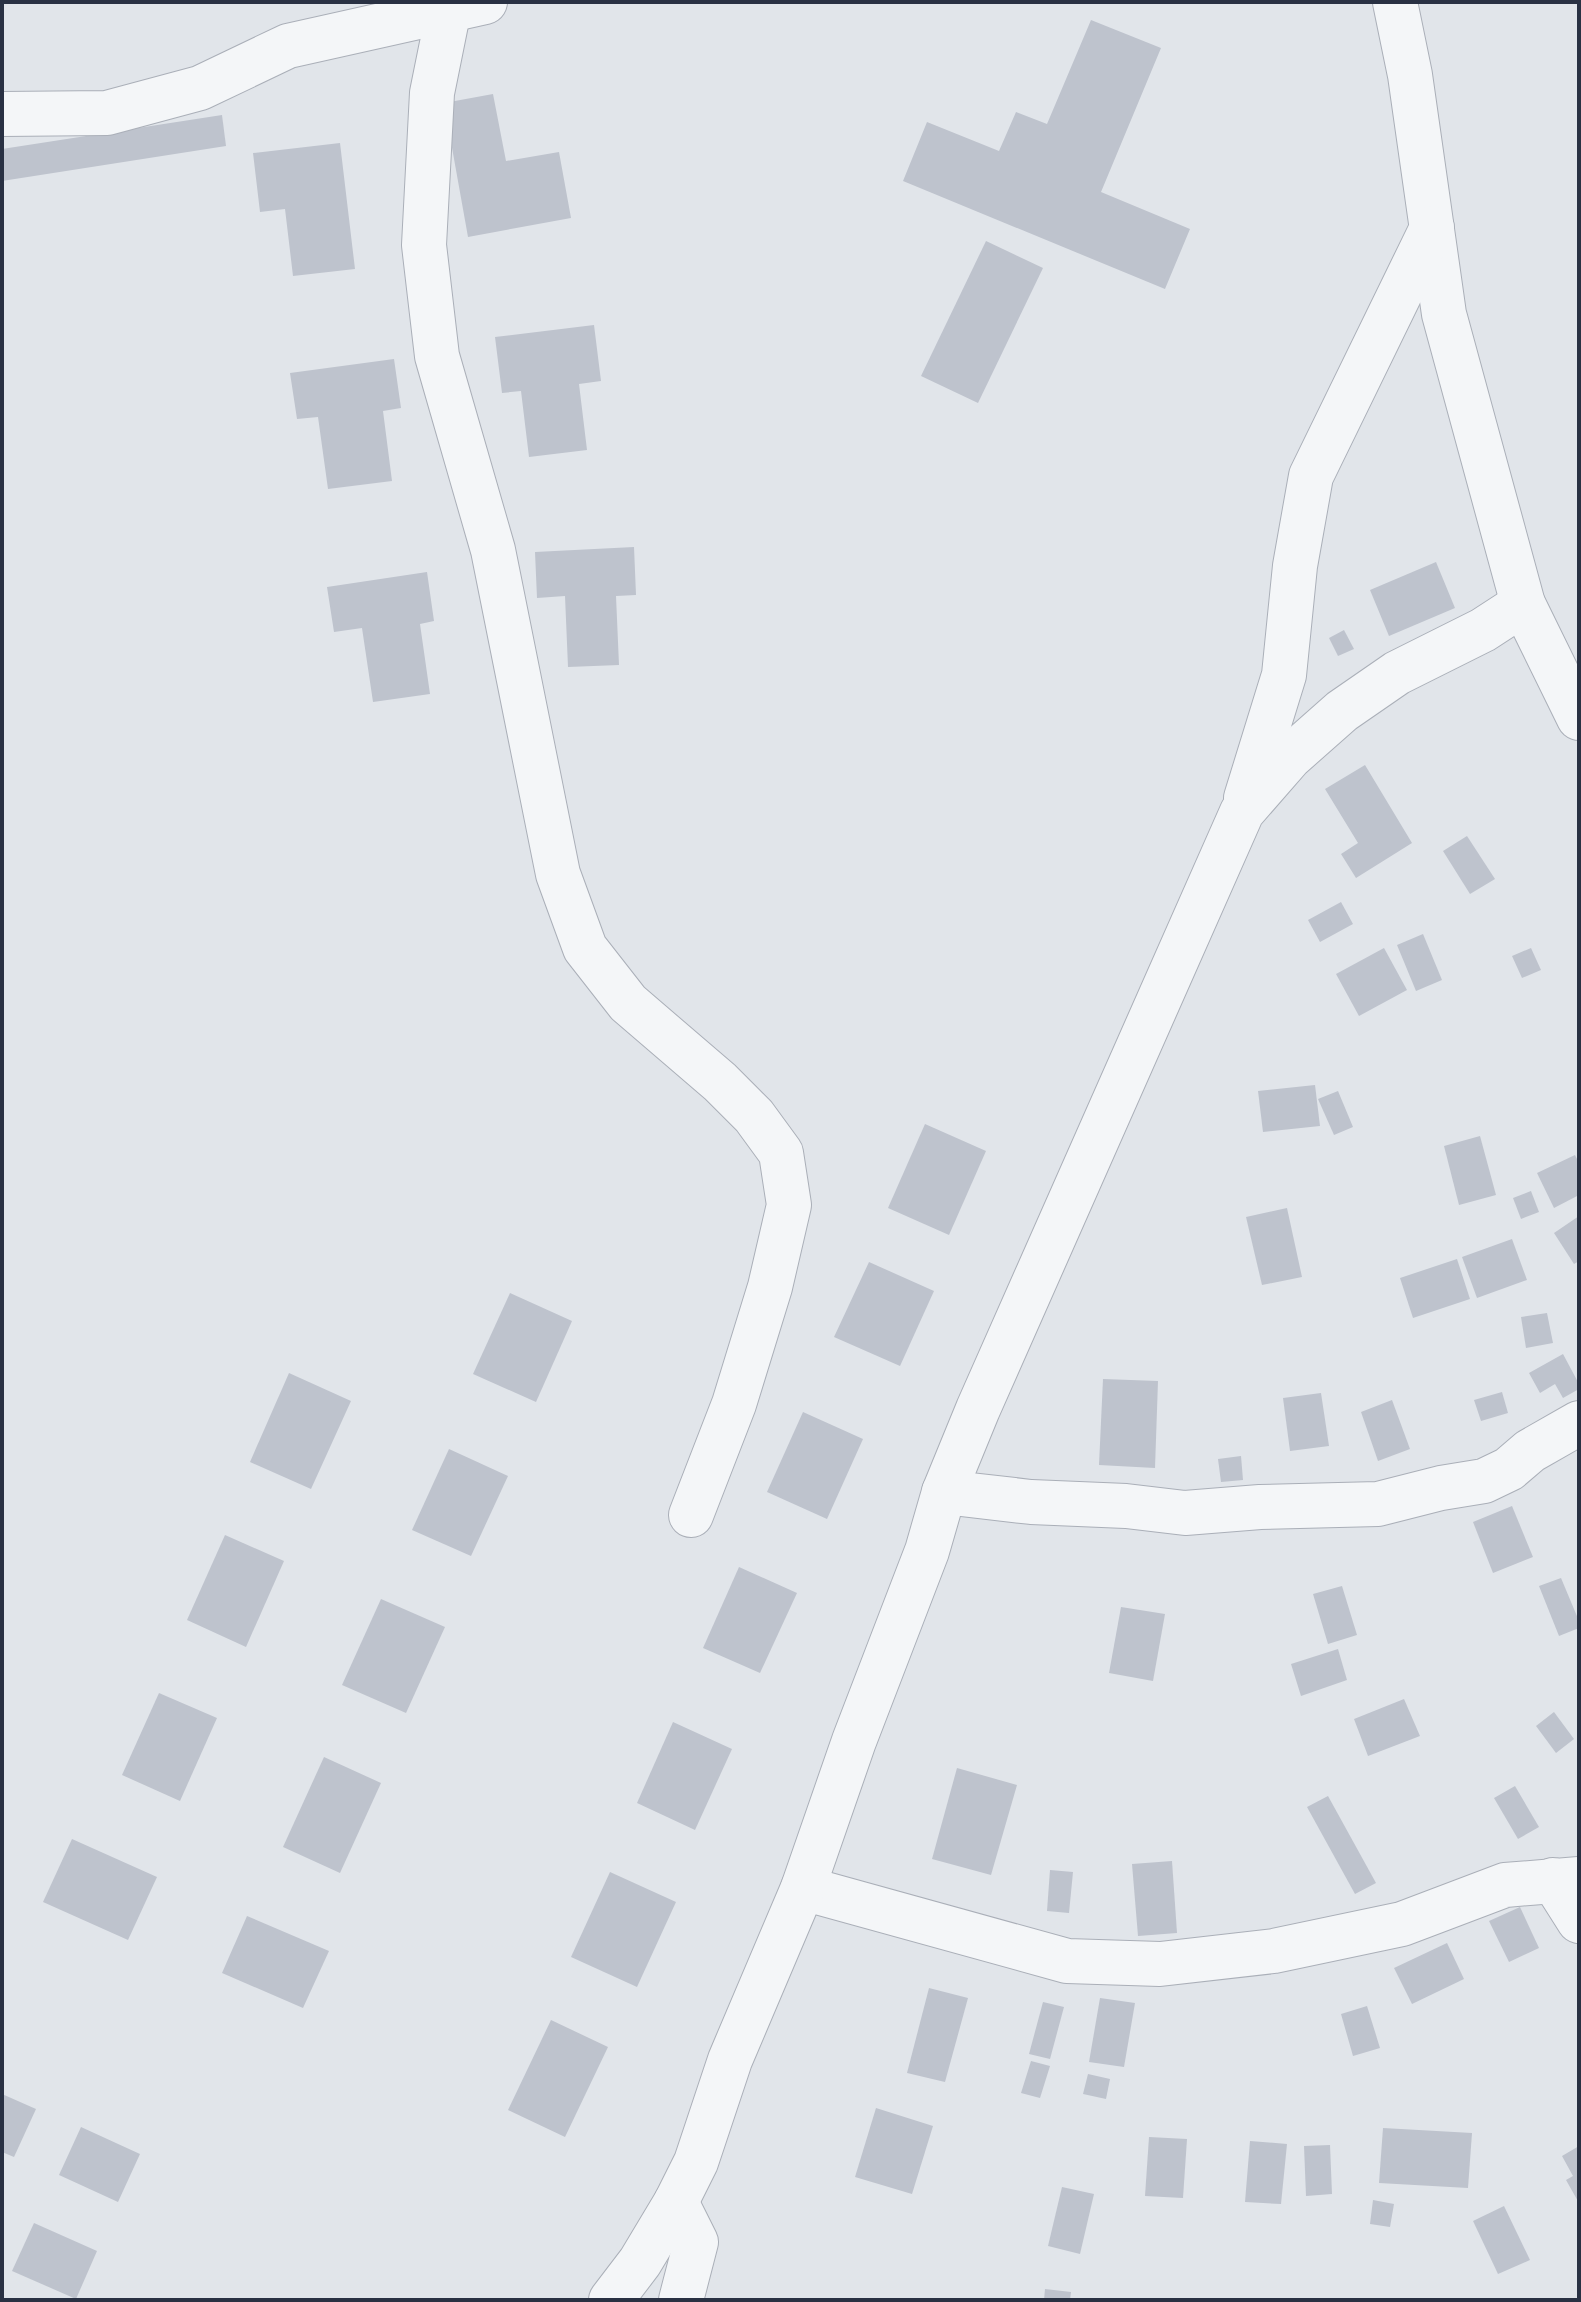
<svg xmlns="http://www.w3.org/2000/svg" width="1581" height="2302" viewBox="0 0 1581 2302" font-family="'Source Sans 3',sans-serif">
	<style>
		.building { fill: #bec3cd }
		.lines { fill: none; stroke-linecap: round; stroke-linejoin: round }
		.minor-casing { stroke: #aaafb8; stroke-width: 46 }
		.minor { stroke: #f4f6f8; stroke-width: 44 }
	</style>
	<rect width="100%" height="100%" fill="#e1e5ea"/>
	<g class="building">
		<path d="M1091 20 1161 48 1101 192 1190 229 1165 289 903 181 927 122 999 151 1016 112 1047 124Z"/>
		<path d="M493 94 506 161 559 152 571 218 468 237 444 103Z"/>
		<path d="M222 115 226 146 2 181V149Z"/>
		<path d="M340 143 355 269 293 276 285 209 260 212 253 153Z"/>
		<path d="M986 241 1043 268 978 403 921 376Z"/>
		<path d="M594 325 601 381 579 384 587 450 529 457 521 391 502 393 495 337Z"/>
		<path d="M394 359 401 408 383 411 392 481 328 489 318 417 297 419 290 373Z"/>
		<path d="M634 547 636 595 616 596 619 665 568 667 565 596 537 598 535 552Z"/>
		<path d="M1436 562 1455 608 1389 636 1370 590Z"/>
		<path d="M427 572 434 621 420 624 430 694 373 702 362 628 334 632 327 587Z"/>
		<path d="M1344 630 1354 649 1338 656 1329 638Z"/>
		<path d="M1365 765 1412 843 1356 878 1341 854 1358 843 1325 789Z"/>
		<path d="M1467 836 1495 879 1470 894 1443 851Z"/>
		<path d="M1341 902 1353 924 1320 942 1308 920Z"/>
		<path d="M1423 934 1442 980 1416 991 1397 945Z"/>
		<path d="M1384 948 1407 990 1359 1016 1336 974Z"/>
		<path d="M1531 948 1541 970 1522 978 1512 956Z"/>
		<path d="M1315 1085 1320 1126 1263 1132 1258 1091Z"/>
		<path d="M1338 1091 1353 1127 1334 1135 1318 1099Z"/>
		<path d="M925 1124 986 1151 949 1235 888 1208Z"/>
		<path d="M1480 1136 1496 1195 1459 1205 1444 1146Z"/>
		<path d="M1575 1155 1579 1163V1195L1554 1208 1537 1173Z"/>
		<path d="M1531 1191 1539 1212 1521 1219 1513 1198Z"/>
		<path d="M1287 1208 1302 1277 1262 1285 1246 1217Z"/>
		<path d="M1579 1216V1261L1574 1264 1554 1233Z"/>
		<path d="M1512 1239 1527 1280 1477 1298 1462 1257Z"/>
		<path d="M1457 1259 1470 1299 1413 1318 1400 1278Z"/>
		<path d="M869 1262 934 1291 900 1366 834 1337Z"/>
		<path d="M510 1293 572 1321 536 1402 473 1374Z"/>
		<path d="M1547 1313 1553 1343 1526 1348 1521 1317Z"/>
		<path d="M1563 1354 1579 1384V1389L1563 1398 1555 1384 1540 1393 1529 1373Z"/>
		<path d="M289 1373 351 1401 311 1489 250 1462Z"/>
		<path d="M1103 1379 1158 1381 1155 1468 1099 1465Z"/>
		<path d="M1502 1392 1508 1413 1481 1421 1474 1400Z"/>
		<path d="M1321 1393 1329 1446 1290 1451 1283 1398Z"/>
		<path d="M1392 1400 1410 1449 1378 1461 1361 1412Z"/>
		<path d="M803 1412 863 1439 827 1519 767 1492Z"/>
		<path d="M449 1449 508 1476 471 1556 412 1530Z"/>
		<path d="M1241 1456 1243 1480 1221 1482 1218 1459Z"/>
		<path d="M1512 1506 1533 1557 1493 1573 1473 1522Z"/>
		<path d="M225 1535 284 1561 246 1647 187 1620Z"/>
		<path d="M739 1567 797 1593 760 1673 703 1648Z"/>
		<path d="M1561 1578 1579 1621V1628L1559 1636 1539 1586Z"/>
		<path d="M1342 1586 1357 1635 1328 1644 1313 1594Z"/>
		<path d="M381 1599 445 1627 406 1713 342 1685Z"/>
		<path d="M1121 1607 1165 1614 1153 1681 1109 1673Z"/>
		<path d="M1338 1649 1347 1680 1301 1696 1291 1664Z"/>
		<path d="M159 1693 217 1718 180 1801 122 1775Z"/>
		<path d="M1404 1699 1420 1736 1368 1756 1354 1719Z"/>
		<path d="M1554 1712 1574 1739 1556 1753 1536 1726Z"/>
		<path d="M673 1722 732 1749 695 1830 637 1803Z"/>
		<path d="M324 1757 381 1783 340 1873 283 1847Z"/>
		<path d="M957 1768 1017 1785 991 1875 932 1859Z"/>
		<path d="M1515 1786 1539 1827 1518 1839 1494 1798Z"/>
		<path d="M1328 1796 1376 1883 1355 1894 1307 1807Z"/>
		<path d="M72 1839 157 1877 128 1940 43 1902Z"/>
		<path d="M1172 1861 1177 1933 1138 1936 1132 1864Z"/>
		<path d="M1050 1870 1073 1872 1069 1913 1047 1911Z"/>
		<path d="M610 1872 676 1902 637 1987 571 1957Z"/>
		<path d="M1520 1907 1539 1948 1509 1962 1489 1921Z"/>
		<path d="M247 1916 329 1951 303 2008 222 1973Z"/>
		<path d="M1447 1943 1464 1979 1412 2004 1394 1968Z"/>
		<path d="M929 1988 968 1998 945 2082 907 2073Z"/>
		<path d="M1100 1998 1135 2003 1124 2067 1089 2062Z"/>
		<path d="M1043 2002 1064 2007 1050 2059 1029 2054Z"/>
		<path d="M1367 2006 1380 2048 1353 2056 1341 2014Z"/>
		<path d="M551 2020 608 2047 565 2137 508 2110Z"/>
		<path d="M1031 2061 1050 2066 1040 2098 1021 2093Z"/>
		<path d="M1088 2074 1110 2079 1106 2099 1083 2094Z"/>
		<path d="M2 2094 36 2109 14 2157 2 2152Z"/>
		<path d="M876 2108 933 2126 912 2194 855 2177Z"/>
		<path d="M81 2127 140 2154 118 2202 59 2175Z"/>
		<path d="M1383 2128 1472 2133 1468 2188 1379 2183Z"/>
		<path d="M1149 2137 1187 2139 1183 2198 1145 2196Z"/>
		<path d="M1250 2141 1287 2144 1281 2204 1245 2202Z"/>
		<path d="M1330 2145 1332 2194 1306 2196 1304 2146Z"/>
		<path d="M1579 2146V2203L1566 2180 1573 2176 1562 2156Z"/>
		<path d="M1062 2187 1094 2194 1080 2254 1048 2246Z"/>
		<path d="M1373 2200 1394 2204 1390 2227 1370 2224Z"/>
		<path d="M1504 2206 1530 2260 1498 2274 1473 2221Z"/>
		<path d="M34 2223 97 2251 76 2299 12 2271Z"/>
		<path d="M1045 2289 1071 2292 1070 2300H1044Z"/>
	</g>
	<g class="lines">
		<g class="minor-casing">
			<g id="minor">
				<path d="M1395 2 1410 75 1444 314 1523 604 1579 718"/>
				<path d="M449 9 432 93 424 245 437 356 493 550 558 874 585 948 628 1003 720 1082 754 1116 781 1153 789 1205 770 1287 734 1404 691 1515"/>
				<path d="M2 114 107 113 200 88 288 46 485 2"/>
				<path d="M1246 798 1284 675 1295 566 1311 476 1432 228"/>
				<path d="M944 1492 1031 1502 1126 1506 1185 1513 1260 1507 1378 1504 1441 1488 1484 1481 1509 1469 1530 1451 1579 1423"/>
				<path d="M1553 1880 1579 1921"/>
				<path d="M803 1888 1067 1961 1160 1964 1274 1951 1402 1924 1505 1885 1579 1879"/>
				<path d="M676 2202 696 2242 681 2300"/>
				<path d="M611 2300 640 2262 676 2202 696 2162 730 2060 803 1888 854 1741 927 1551 944 1492 978 1409 1242 812 1290 757 1342 711 1397 673 1483 630 1523 604"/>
			</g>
		</g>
		<use href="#minor" class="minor"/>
	</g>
	<rect width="1581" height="2302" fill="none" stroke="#293143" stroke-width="8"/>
</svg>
